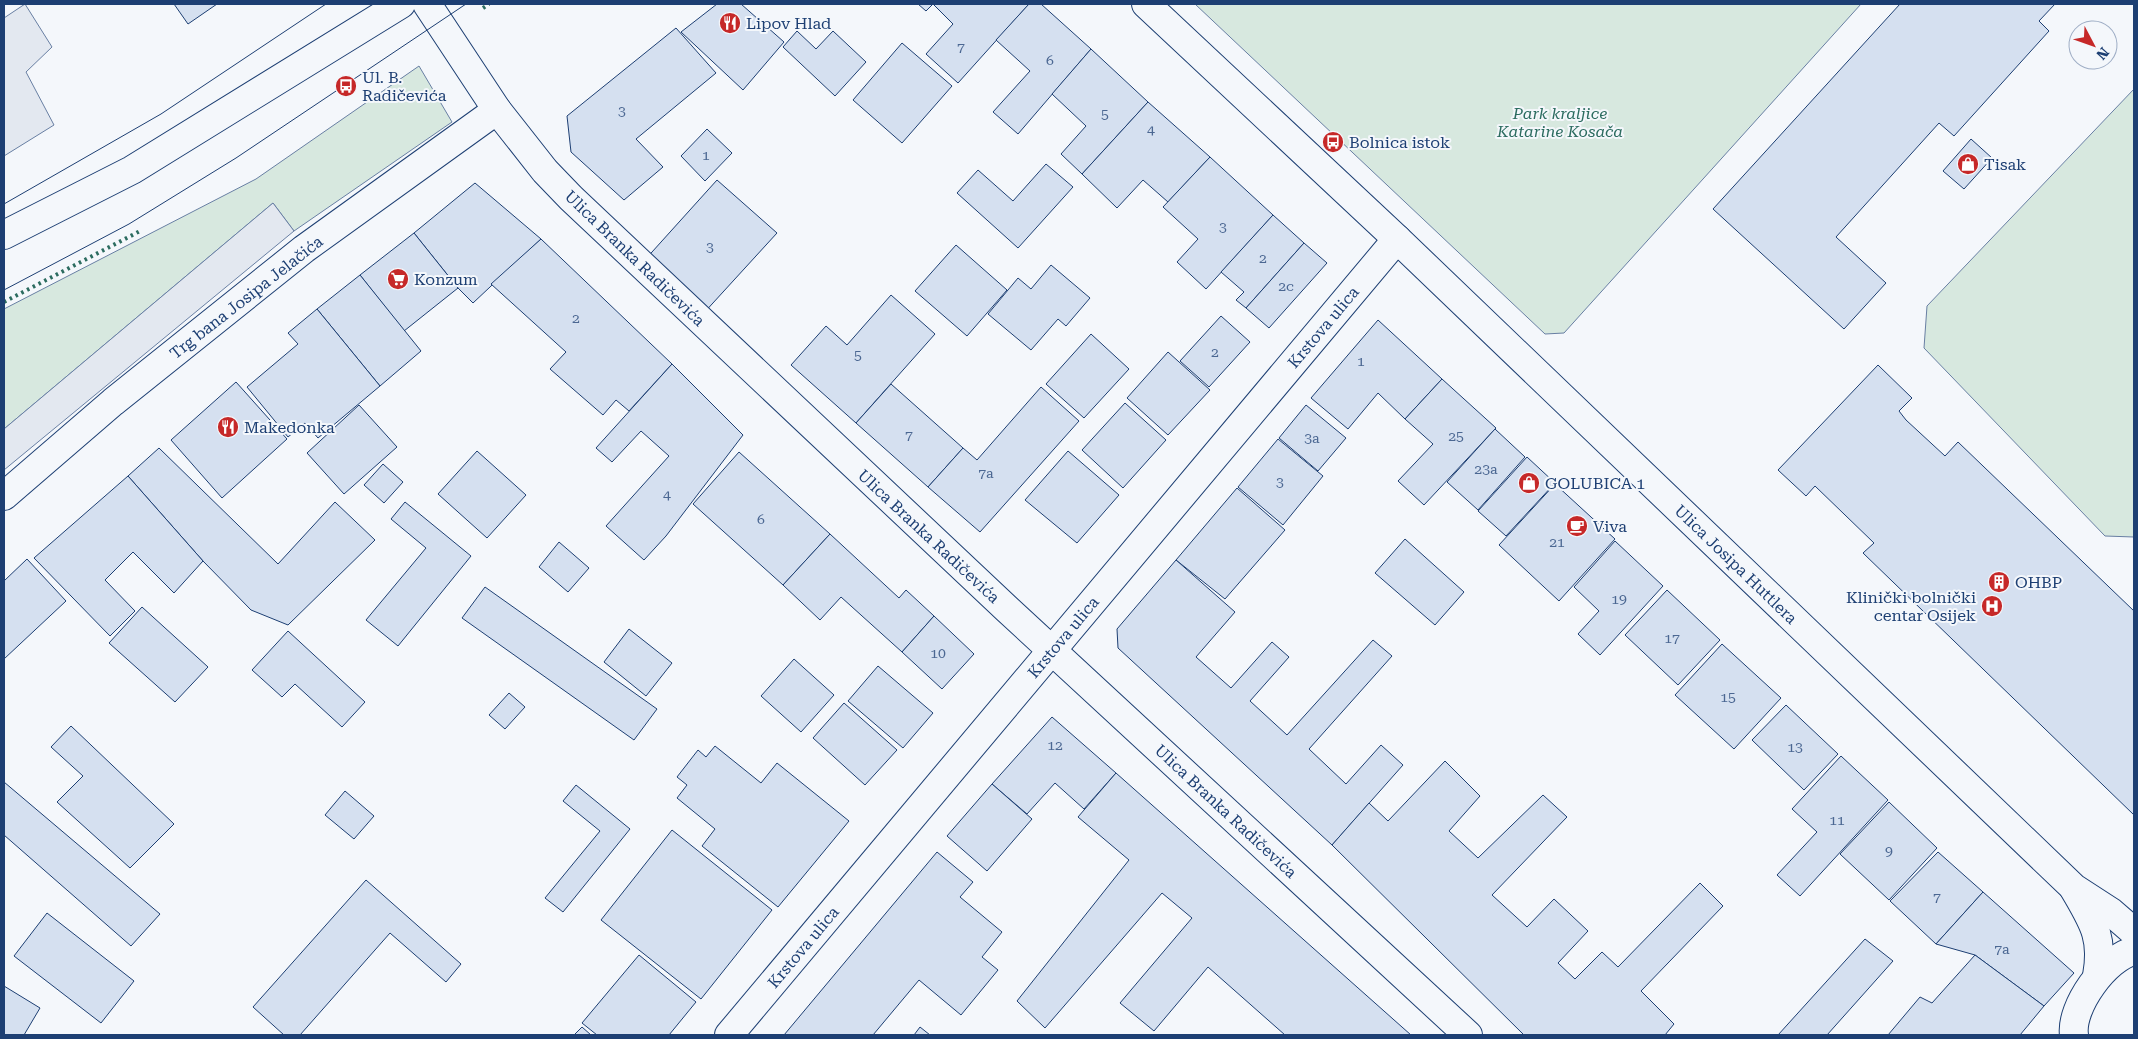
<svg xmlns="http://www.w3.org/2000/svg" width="2138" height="1039" viewBox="0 0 2138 1039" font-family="'Roboto Serif',serif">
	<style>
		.green { fill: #d7e8df; stroke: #687fa3 }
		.parking { fill: #e3e8f0; stroke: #687fa3 }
		.building { fill: #d5e0f0; stroke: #1d3f73 }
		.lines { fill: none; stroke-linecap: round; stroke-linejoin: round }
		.street-casing { stroke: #1d3f73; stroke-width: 30 }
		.secondary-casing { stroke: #1d3f73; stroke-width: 30 }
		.street { stroke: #f4f7fb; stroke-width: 28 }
		.secondary { stroke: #f4f7fb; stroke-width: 28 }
		.tram { stroke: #1d3f73; stroke-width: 1 }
		.hedge { stroke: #2c6c60; stroke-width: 4; stroke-dasharray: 2.5 4; stroke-linecap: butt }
		.labels { text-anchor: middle; stroke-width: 4; stroke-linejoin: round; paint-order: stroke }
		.number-label { font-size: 14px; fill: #4b6792 }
		.poi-label { font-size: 16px; fill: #1d3f73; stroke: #f4f7fb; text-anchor: start }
		.park-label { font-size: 16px; font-style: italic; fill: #2c6c60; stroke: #f4f7fb }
		.street-label { font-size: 16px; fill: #1d3f73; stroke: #f4f7fb }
	</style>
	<rect width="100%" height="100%" fill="#f4f7fb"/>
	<g class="green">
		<path d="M1195 4H1861L1564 333 1545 334Z"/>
		<path d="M419 66 452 122 294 231 273 203 4 429V309L256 179Z"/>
		<path d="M2134 89V537L2105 536 1924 348 1927 306Z"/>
	</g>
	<g class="parking">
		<path d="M25 4 52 47 26 72 54 125 4 156V18Z"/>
		<path d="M273 203 294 231 4 470V429Z"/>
	</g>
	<g class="building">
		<path d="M174 4H217L188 24Z"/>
		<path d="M717 4H741L784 42 743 90 681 32Z"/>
		<path d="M918 4H933L926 11Z"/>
		<path d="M933 4H1029L958 83 926 54 953 24Z"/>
		<path d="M1029 4H1041L1091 49 1018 134 993 112 1030 71 996 40Z"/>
		<path d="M1900 4H2055L2039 21 2049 31 1954 136 1939 123 1836 237 1886 283 1844 329 1713 209Z"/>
		<path d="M676 28 716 73 636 139 663 167 624 200 571 152 567 116Z"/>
		<path d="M797 31 816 49 833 31 866 62 835 96 783 47Z"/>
		<path d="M902 43 952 86 902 143 853 100Z"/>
		<path d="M1091 49 1148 102 1082 174 1061 154 1086 126 1052 94Z"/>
		<path d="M1148 102 1210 157 1168 202 1143 180 1117 208 1082 174Z"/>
		<path d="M707 129 732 153 705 181 681 156Z"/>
		<path d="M1971 139 1992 158 1964 189 1943 171Z"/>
		<path d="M1210 157 1273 215 1206 289 1177 262 1198 239 1163 207Z"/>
		<path d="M1046 164 1073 187 1018 248 957 193 978 170 1013 201Z"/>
		<path d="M717 180 777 233 702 315 643 262Z"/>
		<path d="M475 183 541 239 473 303 458 288 414 233Z"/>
		<path d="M1273 215 1304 243 1246 308 1236 300 1244 292 1221 272Z"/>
		<path d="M414 233 458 288 404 331 360 275Z"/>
		<path d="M541 239 672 364 629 411 616 400 603 415 550 369 566 352 491 284Z"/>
		<path d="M1304 243 1327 263 1269 328 1246 308Z"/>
		<path d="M956 245 1007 290 967 336 915 291Z"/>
		<path d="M1051 265 1090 298 1066 326 1058 319 1031 350 988 314 1018 278 1031 289Z"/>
		<path d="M360 275 421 351 380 386 317 309Z"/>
		<path d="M891 295 935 334 856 423 791 365 826 326 847 345Z"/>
		<path d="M317 309 380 386 318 438 305 423 288 437 247 387 298 344 288 333Z"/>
		<path d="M1221 316 1250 342 1209 387 1180 361Z"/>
		<path d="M1378 320 1442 379 1405 419 1378 393 1348 429 1311 398Z"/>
		<path d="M1091 334 1129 369 1084 418 1046 384Z"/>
		<path d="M1168 352 1210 390 1168 435 1127 398Z"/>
		<path d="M672 364 743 435 666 536 644 560 606 526 669 456 641 431 612 462 596 448Z"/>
		<path d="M1878 365 1912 398 1899 411 1906 420 1945 456 1958 442 2134 611V815L1863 553 1874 543 1815 486 1806 496 1778 470Z"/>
		<path d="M1442 379 1496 428 1424 505 1398 481 1433 444 1405 419Z"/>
		<path d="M236 382 287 439 222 498 171 440Z"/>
		<path d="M891 384 963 448 928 487 856 423Z"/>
		<path d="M1041 387 1079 421 980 532 928 487 963 448 977 460Z"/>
		<path d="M1125 403 1166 440 1123 488 1082 450Z"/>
		<path d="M359 405 397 447 344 494 307 453Z"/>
		<path d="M1306 405 1346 438 1318 471 1279 438Z"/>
		<path d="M1495 429 1525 457 1478 510 1447 482Z"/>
		<path d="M1278 439 1323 476 1283 525 1238 487Z"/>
		<path d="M159 448 278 564 335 502 375 540 288 625 251 610 203 561 128 476Z"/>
		<path d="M477 451 526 495 487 538 438 494Z"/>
		<path d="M1068 451 1119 495 1077 543 1025 500Z"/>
		<path d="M739 452 830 534 783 585 693 504Z"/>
		<path d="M1527 457 1555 483 1506 536 1478 511Z"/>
		<path d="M383 464 403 482 384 503 364 485Z"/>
		<path d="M128 476 203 561 174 593 133 552 105 580 135 611 110 636 34 558Z"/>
		<path d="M1555 484 1615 539 1559 601 1499 545Z"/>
		<path d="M1237 488 1285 530 1225 599 1176 560Z"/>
		<path d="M405 502 471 556 398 646 366 620 426 548 391 519Z"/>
		<path d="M830 534 899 598 906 590 934 616 902 652 841 597 820 620 783 585Z"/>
		<path d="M1405 539 1464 592 1435 625 1375 573Z"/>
		<path d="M1615 541 1663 586 1600 655 1578 634 1599 611 1574 587Z"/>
		<path d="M559 542 589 568 568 592 539 567Z"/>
		<path d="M27 559 66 601 4 659V581Z"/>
		<path d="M1176 560 1235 612 1196 657 1231 688 1272 642 1289 657 1250 701 1287 735 1373 640 1392 656 1309 749 1346 784 1381 745 1403 765 1332 845 1118 648 1117 629Z"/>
		<path d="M485 587 657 709 634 740 462 618Z"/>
		<path d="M1667 590 1720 640 1678 685 1625 635Z"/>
		<path d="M142 607 208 667 175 702 109 643Z"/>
		<path d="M934 616 974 654 942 689 902 652Z"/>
		<path d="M629 629 672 663 646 696 604 662Z"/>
		<path d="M288 631 365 702 342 727 295 684 282 697 252 670Z"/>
		<path d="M1722 644 1781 698 1734 749 1675 695Z"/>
		<path d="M794 659 834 695 801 732 761 696Z"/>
		<path d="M878 666 933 713 903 748 848 701Z"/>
		<path d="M509 693 525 707 505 729 489 715Z"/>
		<path d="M844 703 897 750 865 785 813 738Z"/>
		<path d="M1786 705 1838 754 1804 790 1752 740Z"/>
		<path d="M1052 717 1116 773 1084 809 1055 783 1027 814 992 784Z"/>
		<path d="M71 726 174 824 130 868 57 802 83 776 51 747Z"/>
		<path d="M715 746 761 783 777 763 849 821 778 907 702 846 715 829 677 798 687 785 677 777 698 750 706 757Z"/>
		<path d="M1841 756 1888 800 1800 896 1777 875 1817 832 1792 809Z"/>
		<path d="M1445 761 1480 796 1449 831 1478 858 1543 795 1567 817 1492 895 1527 927 1554 899 1588 931 1558 963 1575 979 1602 952 1618 967 1700 883 1723 906 1641 991 1674 1024 1665 1035H1524L1332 845 1369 803 1388 821Z"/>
		<path d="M1116 773 1411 1035H1285L1208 967 1154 1031 1120 1003 1192 918 1162 893 1045 1028 1017 1001 1129 860 1078 817Z"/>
		<path d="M4 782 160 914 131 946 4 835Z"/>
		<path d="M992 784 1032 819 987 871 947 836Z"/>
		<path d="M576 785 630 829 563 912 545 898 600 831 563 801Z"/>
		<path d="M345 791 374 816 354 839 325 815Z"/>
		<path d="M1889 802 1937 848 1889 900 1840 854Z"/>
		<path d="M672 830 772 910 701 999 601 920Z"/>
		<path d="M937 852 973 882 960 897 1002 932 982 957 998 970 961 1015 919 980 873 1035H784Z"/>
		<path d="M1938 852 1983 892 1936 944 1890 901Z"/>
		<path d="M366 880 461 964 446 982 390 933 300 1035H284L253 1007Z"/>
		<path d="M1983 892 2074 973 2044 1006 1975 955 1936 944Z"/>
		<path d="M47 913 134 981 101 1023 14 956Z"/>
		<path d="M1865 939 1893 961 1827 1035H1778Z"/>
		<path d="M639 955 696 1002 669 1035H597L582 1023Z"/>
		<path d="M1975 955 2044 1006 2020 1035H1888L1920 997 1932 1003Z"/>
		<path d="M4 986 40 1008 24 1035H4Z"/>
		<path d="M582 1027 591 1035H574Z"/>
		<path d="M920 1027 930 1035H914Z"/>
	</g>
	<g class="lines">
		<g class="street-casing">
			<g id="street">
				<path d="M427 4 497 110 545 171 571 198 1007 609 1468 1035"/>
				<path d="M1146 4 1397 239 2074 888 2111 912 2134 932"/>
				<path d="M4 496 113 402 304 249 497 110"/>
				<path d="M2074 889C2093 922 2104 937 2097 976"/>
				<path d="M729 1035 1397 239"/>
				<path d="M2074 1035C2070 1007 2106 957 2134 951"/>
			</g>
		</g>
		<g class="secondary-casing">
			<path id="secondary" d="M4 235 132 170 401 4"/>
		</g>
		<use href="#street" class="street"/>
		<use href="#secondary" class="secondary"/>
		<g class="tram">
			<path d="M4 204 161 114 326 4"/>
			<path d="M4 290 129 224 236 158 466 4"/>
		</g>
		<g class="hedge">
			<path d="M483 8 489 4"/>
			<path d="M4 302 142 230"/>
		</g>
	</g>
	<defs>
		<g id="restaurant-disc" transform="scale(1.125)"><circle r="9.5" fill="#c62828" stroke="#f4f7fb"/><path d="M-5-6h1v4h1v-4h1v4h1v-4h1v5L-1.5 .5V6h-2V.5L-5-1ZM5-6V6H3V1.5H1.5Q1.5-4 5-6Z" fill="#fff"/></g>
		<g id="bus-disc" transform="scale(1.125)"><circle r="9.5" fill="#c62828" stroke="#f4f7fb"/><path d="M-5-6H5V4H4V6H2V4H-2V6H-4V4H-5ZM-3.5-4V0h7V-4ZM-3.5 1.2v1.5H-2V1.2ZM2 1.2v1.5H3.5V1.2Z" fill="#fff"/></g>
		<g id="shop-disc" transform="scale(1.125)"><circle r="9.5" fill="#c62828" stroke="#f4f7fb"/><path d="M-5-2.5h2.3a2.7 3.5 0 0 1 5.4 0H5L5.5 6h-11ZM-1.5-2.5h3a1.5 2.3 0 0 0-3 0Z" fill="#fff"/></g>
		<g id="supermarket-disc" transform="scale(1.125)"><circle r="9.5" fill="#c62828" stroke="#f4f7fb"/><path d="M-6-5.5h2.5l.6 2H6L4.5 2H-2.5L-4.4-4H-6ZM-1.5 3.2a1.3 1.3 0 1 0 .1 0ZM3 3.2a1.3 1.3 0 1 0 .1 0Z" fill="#fff"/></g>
		<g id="cafe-disc" transform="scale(1.125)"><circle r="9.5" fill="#c62828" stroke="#f4f7fb"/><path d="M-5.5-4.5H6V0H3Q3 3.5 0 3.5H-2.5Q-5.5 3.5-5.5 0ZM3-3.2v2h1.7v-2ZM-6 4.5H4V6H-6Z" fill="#fff"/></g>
		<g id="building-disc" transform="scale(1.125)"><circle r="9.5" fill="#c62828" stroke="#f4f7fb"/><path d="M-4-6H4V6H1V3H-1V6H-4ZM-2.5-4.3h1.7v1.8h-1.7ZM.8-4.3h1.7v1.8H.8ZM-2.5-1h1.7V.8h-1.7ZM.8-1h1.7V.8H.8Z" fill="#fff"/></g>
		<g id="hospital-disc" transform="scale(1.125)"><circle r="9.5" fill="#c62828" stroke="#f4f7fb"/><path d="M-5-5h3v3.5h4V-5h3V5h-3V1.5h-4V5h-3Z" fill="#fff"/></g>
	</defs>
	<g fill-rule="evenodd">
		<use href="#restaurant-disc" x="730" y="23"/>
		<use href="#bus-disc" x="346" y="86"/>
		<use href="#bus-disc" x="1333" y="142"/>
		<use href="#shop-disc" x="1968" y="164"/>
		<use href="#supermarket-disc" x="398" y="279"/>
		<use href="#restaurant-disc" x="228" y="427"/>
		<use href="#shop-disc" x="1529" y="483"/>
		<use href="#cafe-disc" x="1577" y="526"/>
		<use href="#building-disc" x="1999" y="582"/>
		<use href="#hospital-disc" x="1992" y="606"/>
	</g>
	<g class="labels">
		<g class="number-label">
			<text x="961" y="52">7</text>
			<text x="1050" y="65">6</text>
			<text x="622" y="116">3</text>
			<text x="1105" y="119">5</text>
			<text x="1151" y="134">4</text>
			<text x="706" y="160">1</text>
			<text x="1223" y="232">3</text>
			<text x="710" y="252">3</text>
			<text x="1263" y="263">2</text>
			<text x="1286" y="291">2c</text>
			<text x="576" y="323">2</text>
			<text x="1215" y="357">2</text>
			<text x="858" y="360">5</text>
			<text x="1361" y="366">1</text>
			<text x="909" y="440">7</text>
			<text x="1456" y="441">25</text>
			<text x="1312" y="443">3a</text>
			<text x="1486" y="474">23a</text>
			<text x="986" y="478">7a</text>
			<text x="1280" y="487">3</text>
			<text x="667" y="499">4</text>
			<text x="761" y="524">6</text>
			<text x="1557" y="547">21</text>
			<text x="1619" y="604">19</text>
			<text x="1672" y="643">17</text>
			<text x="938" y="658">10</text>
			<text x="1728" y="702">15</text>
			<text x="1055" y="750">12</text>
			<text x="1795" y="752">13</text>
			<text x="1837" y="825">11</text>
			<text x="1889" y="856">9</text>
			<text x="1937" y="902">7</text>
			<text x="2002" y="954">7a</text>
		</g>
		<g class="poi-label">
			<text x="746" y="29">Lipov Hlad</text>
			<text x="362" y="83">Ul. B.<tspan x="362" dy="18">Radičevića</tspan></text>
			<text x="1349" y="148">Bolnica istok</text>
			<text x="1984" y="170">Tisak</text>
			<text x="414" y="285">Konzum</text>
			<text x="244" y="433">Makedonka</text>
			<text x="1545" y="489">GOLUBICA 1</text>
			<text x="1593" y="532">Viva</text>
			<text x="2015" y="588">OHBP</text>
			<text x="1976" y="603" text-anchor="end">Klinički bolnički<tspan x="1976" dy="18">centar Osijek</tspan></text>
		</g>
		<g class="park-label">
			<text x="1560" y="119">Park kraljice<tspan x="1560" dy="18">Katarine Kosača</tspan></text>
		</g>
		<g class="street-label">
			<text transform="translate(635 258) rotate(44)" y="6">Ulica Branka Radičevića</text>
			<text transform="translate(246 297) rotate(-38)" y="6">Trg bana Josipa Jelačića</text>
			<text transform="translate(1323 327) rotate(-50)" y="6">Krstova ulica</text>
			<text transform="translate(929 536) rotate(43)" y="6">Ulica Branka Radičevića</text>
			<text transform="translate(1736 564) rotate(44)" y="6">Ulica Josipa Huttlera</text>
			<text transform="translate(1063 637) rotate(-50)" y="6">Krstova ulica</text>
			<text transform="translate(1226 811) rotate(43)" y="6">Ulica Branka Radičevića</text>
			<text transform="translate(803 947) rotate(-50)" y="6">Krstova ulica</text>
		</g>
	</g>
	<rect width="2138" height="1039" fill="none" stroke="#1d3f73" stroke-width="10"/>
	<g transform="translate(2093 45) rotate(131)"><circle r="24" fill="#f4f7fb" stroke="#9eadc5"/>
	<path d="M0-4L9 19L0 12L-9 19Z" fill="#c62828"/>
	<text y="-8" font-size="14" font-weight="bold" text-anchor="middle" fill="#1d3f73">N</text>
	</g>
</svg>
